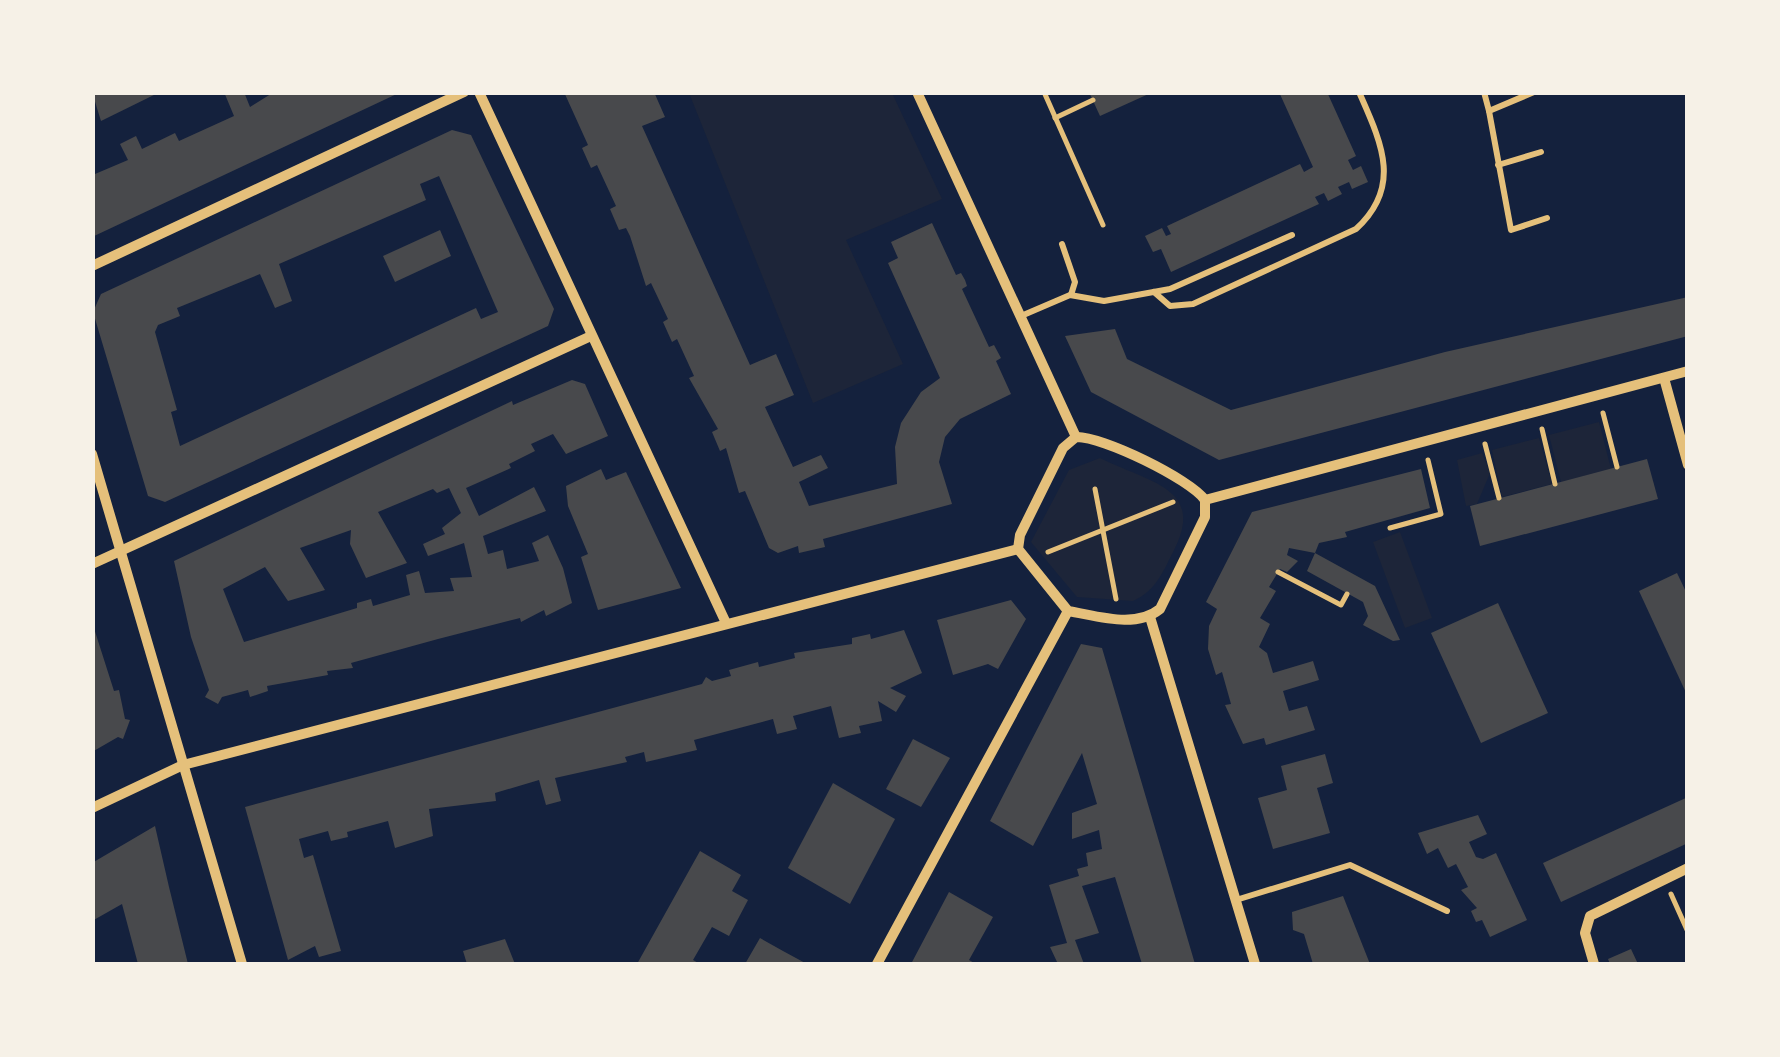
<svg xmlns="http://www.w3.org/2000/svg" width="1780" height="1057" viewBox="0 0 1780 1057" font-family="'Nunito Sans',sans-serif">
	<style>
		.green { fill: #1d2539 }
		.building { fill: #48494c; fill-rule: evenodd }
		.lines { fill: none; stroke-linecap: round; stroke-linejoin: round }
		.path { stroke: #e5c07b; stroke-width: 5 }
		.service { stroke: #e5c07b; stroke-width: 6 }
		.minor { stroke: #e5c07b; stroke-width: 10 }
	</style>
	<rect width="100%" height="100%" fill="#14213d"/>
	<g class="green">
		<path d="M689 93H892L942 199 846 240 903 364 813 403Z"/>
		<path d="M1599 422 1611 469 1561 482 1549 435Z"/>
		<path d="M1539 438 1552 484 1502 497 1492 450Z"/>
		<path d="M1482 453 1490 473 1477 504 1466 506 1457 460Z"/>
		<path d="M1100 458C1150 483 1208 488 1172 554 1162 574 1155 591 1133 601L1077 597 1031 542 1069 470Z"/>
		<path d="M1400 532 1432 618 1405 628 1373 542Z"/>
	</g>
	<g class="building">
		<path d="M92 92H160L101 121Z"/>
		<path d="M224 92H244L250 107 274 92H401L92 237V168L95 174 128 160 120 144 136 136 142 149 175 133 179 141 234 116Z"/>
		<path d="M564 92H654L665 117 642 126 750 365 776 354 794 395 765 407 793 467 821 455 828 468 799 482 809 506 897 484 895 447 901 423 921 392 940 378 888 263 898 258 891 242 932 223 956 275 961 273 965 280 967 286 962 289 989 347 994 345 1001 358 996 361 1011 394 960 419 945 437 939 462 952 504 823 539 825 547 799 553 798 546 778 553 769 548 745 491 739 493 726 448 720 451 712 432 718 429 689 378 694 376 677 339 672 342 663 322 668 319 651 283 646 286 630 236 626 228 619 230 610 209 616 206 597 165 591 168 582 148 588 145Z"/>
		<path d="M1089 92H1153L1100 116Z"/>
		<path d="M1279 92H1327L1356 156 1348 160 1353 170 1361 166 1368 182 1352 189 1349 182 1338 187 1342 194 1328 201 1324 193 1315 197 1319 204 1171 272 1161 249 1153 252 1145 236 1162 228 1166 236 1171 234 1167 226 1300 164 1304 172 1313 167Z"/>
		<path d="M452 130 471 135 554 309 548 326 165 502 148 496 93 312 101 294ZM439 176 498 312 481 319 476 308 180 446 171 412 177 410 155 332 158 325 180 316 177 308 260 274 275 308 292 301 279 264 426 200 420 184Z"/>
		<path d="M440 230 451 256 395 282 383 256Z"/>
		<path d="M1688 297V336L1219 460 1091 392 1065 336 1115 329 1127 359 1231 410 1445 352Z"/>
		<path d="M572 380 585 384 608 436 566 454 553 434 531 444 535 451 509 464 511 468 466 488 479 516 534 487 546 511 483 536 488 554 503 550 507 569 539 561 532 543 548 535 563 568 572 603 546 616 544 610 521 622 520 618 438 639 351 663 353 668 327 671 328 675 267 686 268 691 250 697 248 690 222 697 218 704 205 697 209 690 191 637 174 561 512 401 513 405ZM449 488 461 513 442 528 445 534 423 544 428 556 464 543 472 577 450 578 454 591 425 593 419 571 406 575 410 595 373 606 371 599 357 603V608L244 642 223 589 265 567 288 601 325 590 300 548 351 530 350 544 366 578 407 563 378 512 433 489 437 493Z"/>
		<path d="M1647 459 1658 499 1480 546 1470 506Z"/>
		<path d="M601 469 606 480 626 472 681 588 598 610 581 557 588 554 568 506 566 486Z"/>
		<path d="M1421 469 1430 508 1345 532 1347 537 1319 543 1315 553 1375 586 1400 640 1393 641 1363 625 1368 616 1363 602 1307 571 1315 553 1289 548 1287 555 1298 561 1287 572 1280 569 1269 587 1276 591 1260 618 1270 624 1259 647 1267 653 1273 673 1313 661 1319 680 1283 691 1289 711 1307 706 1315 730 1266 745 1264 738 1243 744 1225 705 1231 704 1222 672 1216 675 1208 649 1209 626 1217 609 1206 602 1252 512Z"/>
		<path d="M1677 573 1688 596V697L1639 591Z"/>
		<path d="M1011 600 1026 619 998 669 988 664 953 675 937 620Z"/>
		<path d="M1498 603 1548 713 1481 743 1431 633Z"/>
		<path d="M92 622 114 691 119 690 125 719 130 720 123 739 118 737 92 752Z"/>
		<path d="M904 630 922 673 890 688 906 696 896 712 878 701 882 721 859 726 861 733 839 738 831 706 793 716 797 729 777 734 773 719 694 740 697 750 646 762 644 752 625 757 627 762 555 778 561 801 546 805 539 780 495 793 496 801 429 809 433 836 395 848 388 821 347 832 348 837 331 841 328 831 299 839 304 858 313 855 341 951 319 957 315 946 288 960 245 807 702 684 706 677 712 681 731 676 729 670 758 662 759 667 795 658 794 653 852 644V638L870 634 871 639Z"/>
		<path d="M1081 644 1102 648 1195 964H1142L1115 877 1082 886 1099 933 1075 940 1084 964H1058L1050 947 1067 943 1049 885 1079 876 1077 869 1088 866 1086 853 1102 849 1099 830 1072 839V813L1097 804 1082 753 1033 846 990 821Z"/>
		<path d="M913 739 950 758 921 807 886 789Z"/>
		<path d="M1325 754 1333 783 1317 788 1330 833 1273 849 1258 798 1287 790 1281 766Z"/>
		<path d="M833 783 895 819 850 904 788 868Z"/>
		<path d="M1688 797V843L1561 902 1543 863Z"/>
		<path d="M1478 815 1487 834 1469 842 1476 857 1483 859 1496 853 1527 920 1490 937 1482 920 1476 922 1471 911 1477 908 1461 890 1468 887 1456 864 1448 868 1438 848 1427 854 1418 833Z"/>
		<path d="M155 826 169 887 188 964H138L122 904 92 921V863Z"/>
		<path d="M700 851 741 875 732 891 748 900 729 936 712 927 693 960 700 964H637Z"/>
		<path d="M949 892 993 917 969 960 976 964H911Z"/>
		<path d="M1343 896 1370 964H1313L1304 934 1293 930 1292 912Z"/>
		<path d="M760 938 783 951 807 964H745Z"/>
		<path d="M505 939 515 964H467L463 951Z"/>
		<path d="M1631 949 1638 964H1610L1608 959Z"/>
	</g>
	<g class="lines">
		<g class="path">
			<path d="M1044 92 1103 225"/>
			<path d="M1055 118 1093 100"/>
			<path d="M1603 413 1617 467"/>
			<path d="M1542 429 1555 484"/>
			<path d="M1485 444 1499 498"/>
			<path d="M1095 489 1116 599"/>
			<path d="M1390 528 1441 514 1428 460"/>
			<path d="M1048 552 1173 502"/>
			<path d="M1278 572 1341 605 1347 594"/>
			<path d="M1671 894 1688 932"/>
		</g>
		<g class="service">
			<path d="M1484 92 1489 111 1534 92"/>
			<path d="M1489 111 1511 230 1547 218"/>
			<path d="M1498 165 1541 152"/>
			<path d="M1062 244 1075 282 1071 295"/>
			<path d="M1154 292 1170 306 1193 304 1356 229C1403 186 1381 142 1359 92"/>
			<path d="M1021 316 1070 295 1104 301 1170 289 1292 235"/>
			<path d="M1236 900 1350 865 1447 911"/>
		</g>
		<g class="minor">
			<path d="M479 92 726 623"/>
			<path d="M917 92 1076 437"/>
			<path d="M92 266 464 92"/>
			<path d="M1664 378 1688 465"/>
			<path d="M1076 437C1102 436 1190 479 1205 500V517L1160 609C1135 629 1098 616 1068 611L1018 549 1020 535 1063 448Z"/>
			<path d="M92 454 242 964"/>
			<path d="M1205 500 1688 371"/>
			<path d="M92 564 591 336"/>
			<path d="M1150 617 1255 964"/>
			<path d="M92 808 183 765 1018 549"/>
			<path d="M877 964 1068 611"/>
			<path d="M1594 964 1585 933 1590 916 1688 868"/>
		</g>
	</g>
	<rect width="1780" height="1057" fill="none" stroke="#f6f1e7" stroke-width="190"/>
</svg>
